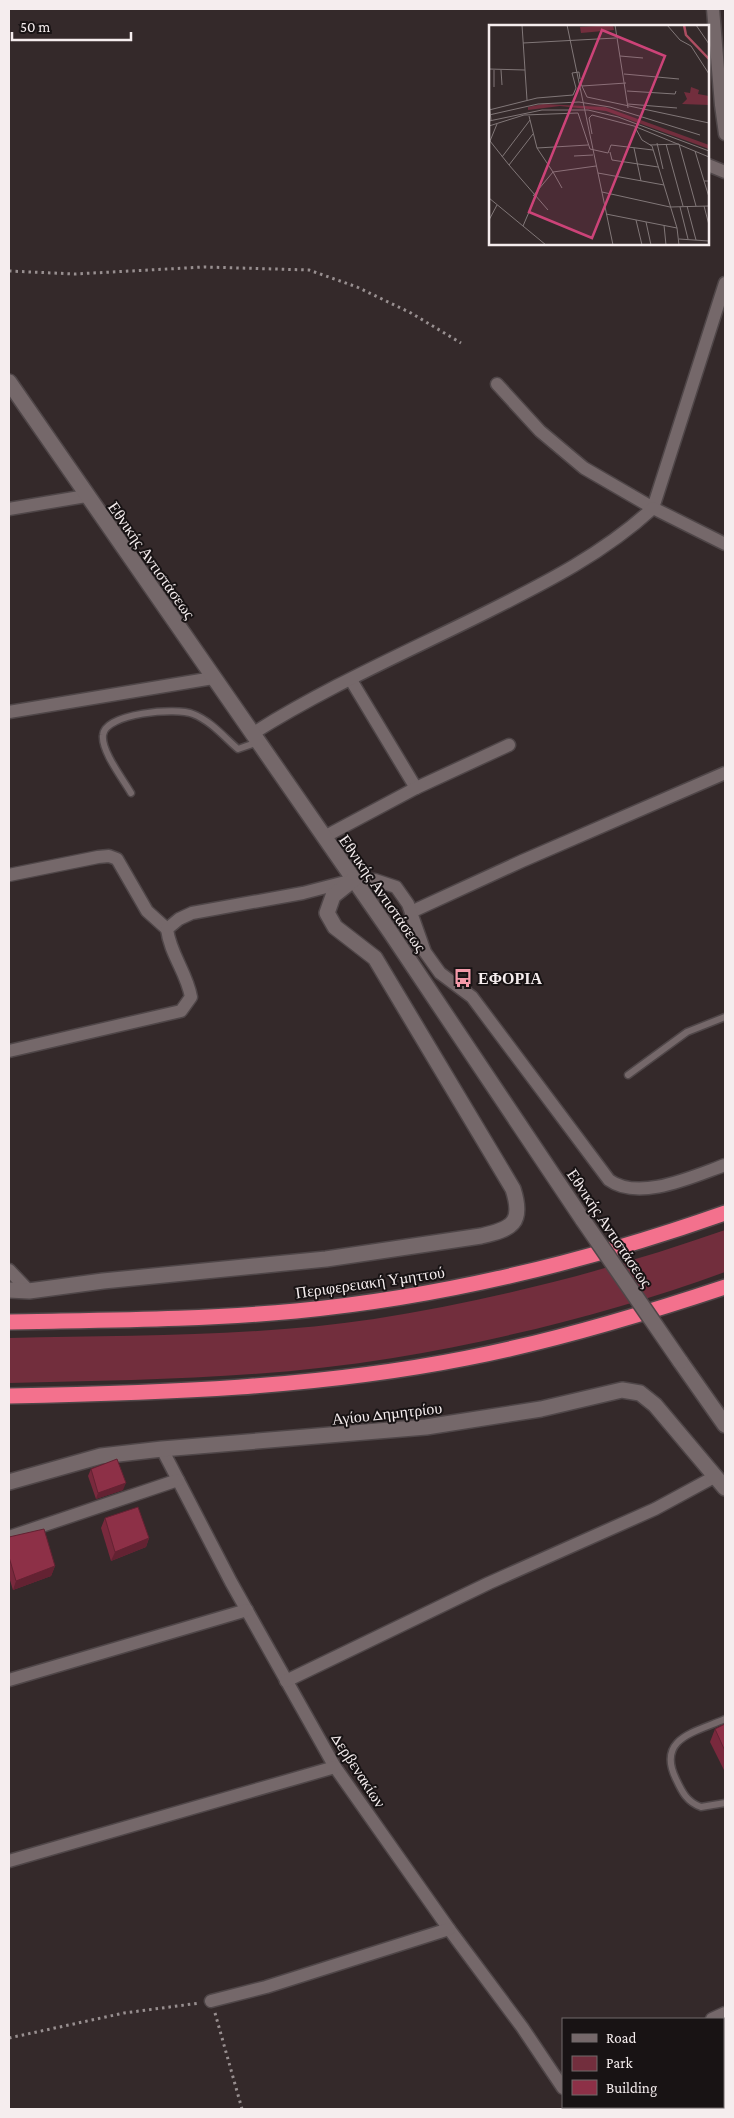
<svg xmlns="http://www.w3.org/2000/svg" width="734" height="2118" viewBox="0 0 734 2118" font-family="'Crimson Pro',serif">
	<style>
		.green { fill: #722e3d }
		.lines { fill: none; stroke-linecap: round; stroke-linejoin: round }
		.lane-casing { stroke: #4f4648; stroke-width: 9 }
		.street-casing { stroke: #4f4648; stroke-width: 15 }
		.secondary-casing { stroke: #4f4648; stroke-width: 18 }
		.highway-casing { stroke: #4f4648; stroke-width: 18 }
		.path { stroke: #988f90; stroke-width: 3; stroke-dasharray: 2.5 4; stroke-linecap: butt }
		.lane { stroke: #75686a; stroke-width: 6 }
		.street { stroke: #75686a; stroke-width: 12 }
		.secondary { stroke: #75686a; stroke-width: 15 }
		.highway { stroke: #f3718d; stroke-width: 15 }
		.secondary-bridge-casing { stroke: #4f4648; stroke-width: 18; stroke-linecap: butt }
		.secondary-bridge { stroke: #75686a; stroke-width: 15 }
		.wall { fill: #79293d }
		.shaded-wall { fill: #632232 }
		.building { fill: #8d3047; stroke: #632232 }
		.labels { text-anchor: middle; stroke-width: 4; stroke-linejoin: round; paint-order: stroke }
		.street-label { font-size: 16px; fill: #f5edee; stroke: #181314 }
		.poi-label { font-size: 16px; font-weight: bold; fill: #f5edee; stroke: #181314; text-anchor: start }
		.inset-river { fill: none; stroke: #ae4e62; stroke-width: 2.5 }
		.inset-road { fill: none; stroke: #817778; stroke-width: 1 }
		.view { fill: #cc4378; fill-opacity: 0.15; stroke: #cc4378; stroke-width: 2.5 }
		.inset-edge { fill: none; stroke: #f5edee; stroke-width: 2.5 }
	</style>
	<rect width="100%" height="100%" fill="#34292a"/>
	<path class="green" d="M725 1230V1272C618 1311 506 1339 393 1358 266 1379 137 1380 9 1383V1338C130 1335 254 1337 374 1319 494 1300 611 1270 725 1230Z"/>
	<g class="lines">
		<g class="lane-casing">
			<g id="lane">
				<path d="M131 793C123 779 101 751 103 735 105 713 177 707 193 714 211 721 224 737 238 749L258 742"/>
				<path d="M628 1075 687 1032 725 1017"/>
				<path d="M725 1719C696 1732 656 1738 676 1779 682 1792 687 1802 701 1807L725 1803"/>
			</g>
		</g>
		<g class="street-casing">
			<g id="street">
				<path d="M713 9 721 105 725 134"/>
				<path d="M708 165 725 172"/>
				<path d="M497 384 540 431 584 468 653 508 725 283"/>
				<path d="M9 509 86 496"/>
				<path d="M351 680 416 788"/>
				<path d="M9 712 213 678"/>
				<path d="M252 734C326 687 409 651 487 612 547 582 604 553 653 508L725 544"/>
				<path d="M324 837 416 788 509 745"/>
				<path d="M9 875 98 857 109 856 117 859 147 911 167 929"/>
				<path d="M411 912 522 861 725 773"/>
				<path d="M9 1051 181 1011 191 997C187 973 170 954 167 929L179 919 192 913 303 893 353 880H375L396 887 408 904 425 952 440 973 472 997 609 1180C639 1202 694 1176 725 1165"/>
				<path d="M9 1270 29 1291"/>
				<path d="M162 1449 231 1582 335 1767 449 1929 522 2027 563 2088"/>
				<path d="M9 1537 178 1480"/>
				<path d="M9 1680 247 1610"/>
				<path d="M286 1681 489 1583 655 1509 716 1476"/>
				<path d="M9 1861 335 1767"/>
				<path d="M211 2001 266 1987 449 1929"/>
				<path d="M712 2019 725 2013"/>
				<path d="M573 2107 574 2109"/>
			</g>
		</g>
		<g class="secondary-casing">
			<g id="secondary">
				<path d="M9 382 391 933 583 1220"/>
				<path d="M9 1290 29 1291 103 1281 326 1259 481 1236C512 1229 524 1223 513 1189L375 958 335 927 327 913 333 896 353 880"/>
				<path d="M680 1361 725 1425"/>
				<path d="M9 1482 101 1456 162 1449 426 1427 541 1409 622 1390 640 1393 655 1405 725 1488"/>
			</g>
		</g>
		<g class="highway-casing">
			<g id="highway">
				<path d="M9 1322C104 1320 200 1320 296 1311 442 1297 586 1262 725 1213"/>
				<path d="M9 1396C162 1393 316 1388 467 1358 554 1341 641 1315 725 1287"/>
			</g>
		</g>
		<g class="path">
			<path d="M9 271 75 274 204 267 309 270 357 287 411 313 461 343"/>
			<path d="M215 2013 242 2109"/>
			<path d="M9 2038 124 2013 200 2003"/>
		</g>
		<use href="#lane" class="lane"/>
		<use href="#street" class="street"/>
		<use href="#secondary" class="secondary"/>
		<use href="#highway" class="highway"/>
		<g class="secondary-bridge-casing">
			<path id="secondary-bridge" d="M583 1220 680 1361"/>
		</g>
		<use href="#secondary-bridge" class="secondary-bridge"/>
	</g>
	<g class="wall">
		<path d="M91 1469 123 1490 96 1499 88 1476Z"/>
		<path d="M105 1518 149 1538 146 1547 111 1561 101 1528Z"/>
		<path d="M9 1537 55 1566 51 1576 13 1590 9 1577Z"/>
		<path d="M725 1724V1772L710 1742 715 1729Z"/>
	</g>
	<g class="shaded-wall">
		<path d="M126 1483 123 1490 96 1499 98 1493Z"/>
		<path d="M149 1538 146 1547 111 1561 115 1552Z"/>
		<path d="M55 1566 51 1576 13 1590 16 1581Z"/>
	</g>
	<g class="building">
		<path d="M117 1459 126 1483 98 1493 91 1469Z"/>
		<path d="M138 1507 149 1538 115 1552 105 1518Z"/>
		<path d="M44 1529 55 1566 16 1581 9 1557V1537Z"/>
		<path d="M725 1724V1751L715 1729Z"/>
	</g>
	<defs>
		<g id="bus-bare" transform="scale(1.5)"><path d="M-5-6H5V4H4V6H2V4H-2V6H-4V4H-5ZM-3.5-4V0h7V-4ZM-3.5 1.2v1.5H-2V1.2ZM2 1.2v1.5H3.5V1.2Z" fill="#f39aa9" stroke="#181314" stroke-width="2.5" paint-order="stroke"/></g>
	</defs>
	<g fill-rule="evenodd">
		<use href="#bus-bare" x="463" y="978"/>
	</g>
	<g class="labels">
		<g class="street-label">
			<text transform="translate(152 560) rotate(55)" y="6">Εθνικής Αντιστάσεως</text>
			<text transform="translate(383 893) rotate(55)" y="6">Εθνικής Αντιστάσεως</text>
			<text transform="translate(610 1228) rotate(56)" y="6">Εθνικής Αντιστάσεως</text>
			<text transform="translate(370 1282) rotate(-8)" y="6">Περιφερειακή Υμηττού</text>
			<text transform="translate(387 1413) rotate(-6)" y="6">Αγίου Δημητρίου</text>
			<text transform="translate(359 1770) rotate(57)" y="6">Δερβενακίων</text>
		</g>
		<g class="poi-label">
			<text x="478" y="984">ΕΦΟΡΙΑ</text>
		</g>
	</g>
	<g transform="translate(489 25)">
		<rect width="220" height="220" fill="#34292a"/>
		<path d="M124 0 125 5 92 8 91 2ZM202 62 210 65 209 69 220 71V80L193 79 198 74 195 67 201 68ZM54 79 116 82 220 120V124L117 86 71 81 39 85V82Z" fill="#722e3d"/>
		<path class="inset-river" d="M195 0 197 10 220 34"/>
		<path class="inset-road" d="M33 0 38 75M78 0 124 220M126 0 139 83M178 0 191 15 202 21 220 49M207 0 220 19M34 18 127 13M131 31 154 33M0 44 36 45M5 45V62M12 45 13 60M135 49 190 54M92 59 98 72 220 98M93 61 137 58M138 66 186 69 187 66M0 77 2 95M139 79 188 83M0 85 48 73 84 70 87 63 83 48 90 47 91 54M0 90 49 79 90 77 121 82 211 110M40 91 48 123 99 120M0 96 53 85H99L129 92 220 126M8 99 1 116 20 140 44 109M0 101 35 90 89 88 101 124 119 128 122 120 164 125M146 102 153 115 163 121 188 203 190 220M103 109 100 93 103 90 145 101 220 132M168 118 174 144M177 119 194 181M161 120 190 119 207 181M48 123 64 147 107 141M145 123 152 156M206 126 215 156M121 127 123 135 169 142M85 131 104 130M13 132 41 95M20 140 59 185M109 148 175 160M220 156H215L220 172M113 167 181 182 220 181M44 171 64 147 73 163M0 173 57 220M198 181 207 215M215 181 220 200M191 182 199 214M117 189 188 203M0 195 8 180M147 195 153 220M157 197 162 220M175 200 177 220M34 201 46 173M190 214 220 216"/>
		<path class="view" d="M113 5 176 31 103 213 40 187Z"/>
		<rect width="220" height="220" class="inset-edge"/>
	</g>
	<rect width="734" height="2118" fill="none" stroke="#f5edee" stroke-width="20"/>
	<rect x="562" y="2018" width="162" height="90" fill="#181314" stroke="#706a6b"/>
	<rect x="572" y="2034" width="25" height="8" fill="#75686a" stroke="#706a6b"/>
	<text x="606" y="2043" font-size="15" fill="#f5edee">Road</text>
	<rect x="572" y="2056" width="25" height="15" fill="#722e3d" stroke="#706a6b"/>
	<text x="606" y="2068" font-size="15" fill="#f5edee">Park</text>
	<rect x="572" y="2080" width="25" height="15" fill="#8d3047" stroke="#706a6b"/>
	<text x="606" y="2093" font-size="15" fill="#f5edee">Building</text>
	<path d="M12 32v8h119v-8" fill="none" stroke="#f5edee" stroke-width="2.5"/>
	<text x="20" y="32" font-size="15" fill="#f5edee" stroke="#181314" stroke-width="4" paint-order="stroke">50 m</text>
</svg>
